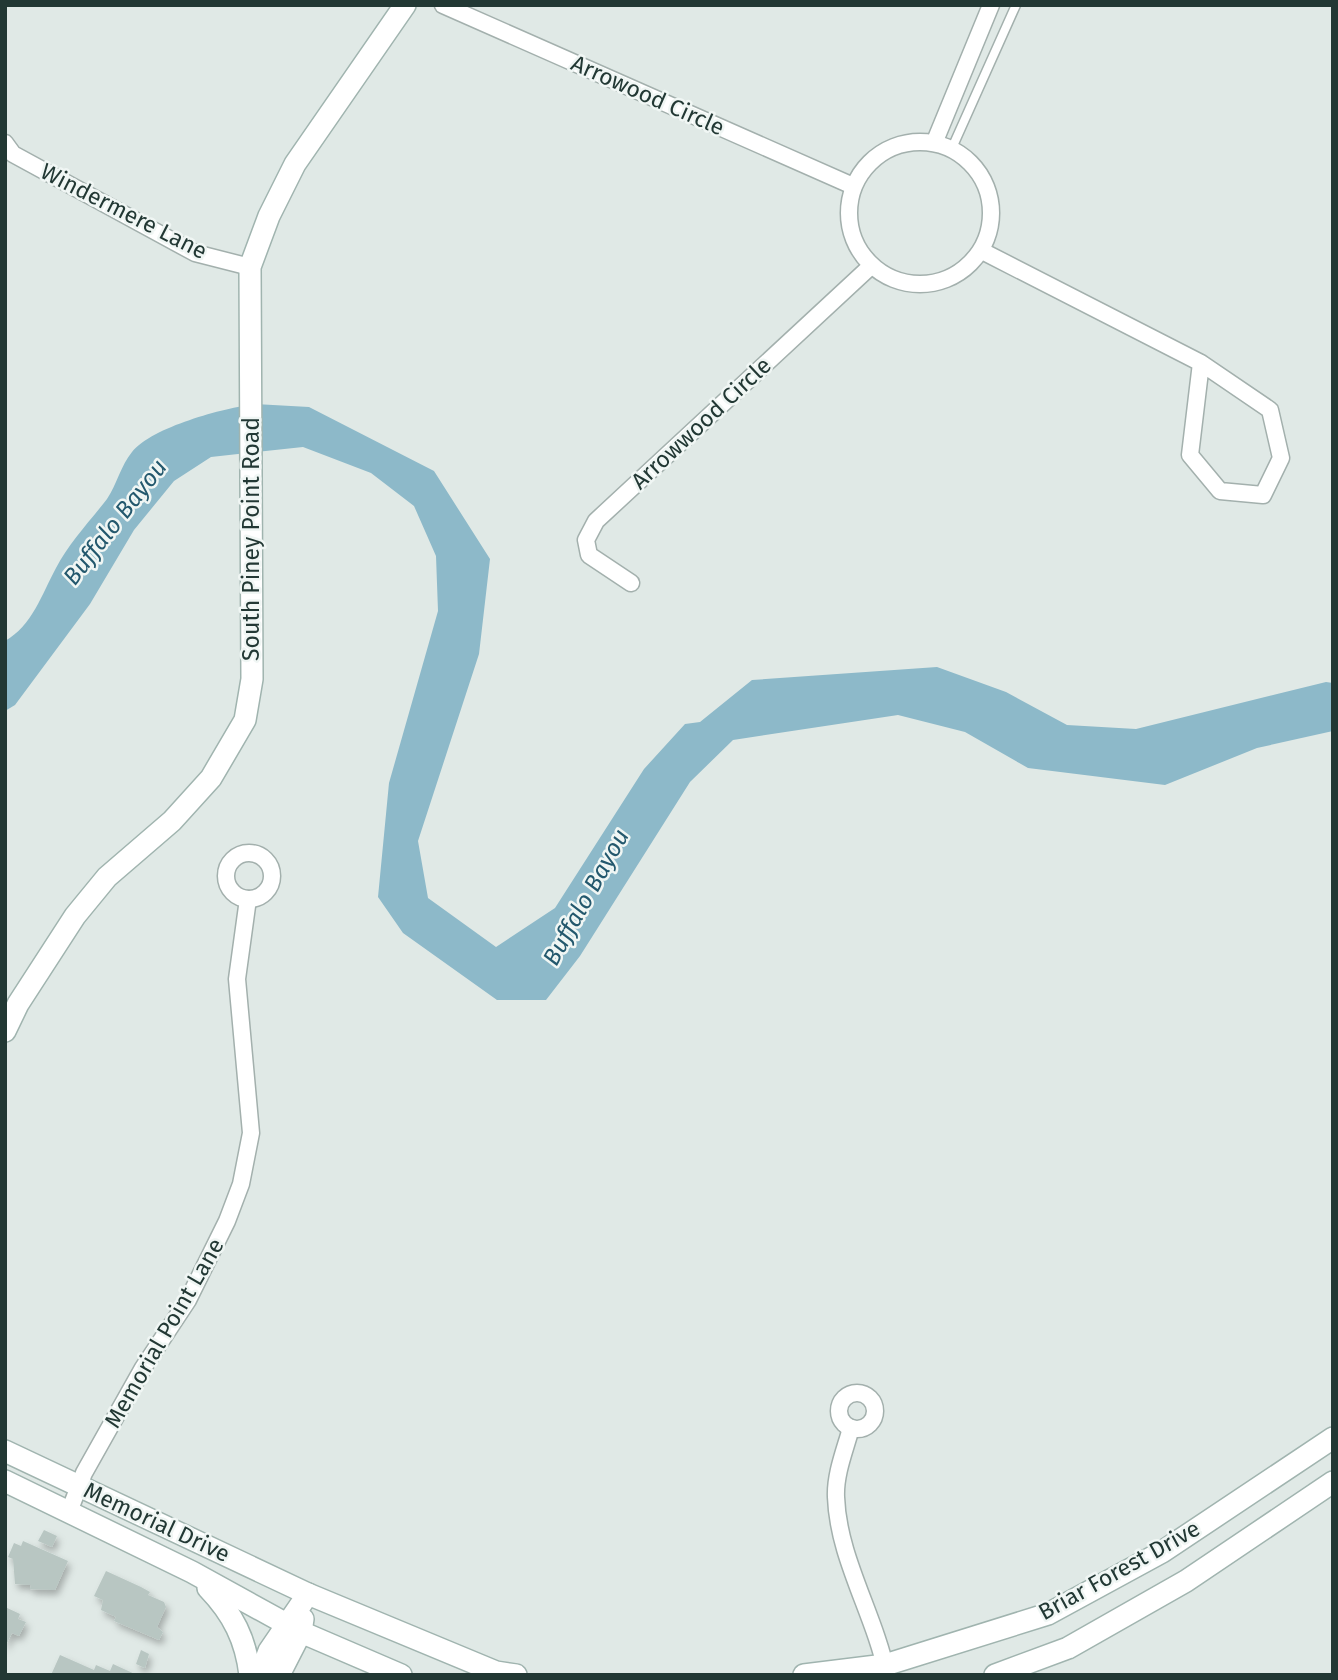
<svg xmlns="http://www.w3.org/2000/svg" width="1338" height="1680" viewBox="0 0 1338 1680" font-family="'Fira Sans',sans-serif">
	<style>
		.water { fill: #8db9c9 }
		.building { fill: #b8c6c2; filter: url(#shadow) }
		.lines { fill: none; stroke-linecap: round; stroke-linejoin: round }
		.lane-casing { stroke: #a3b0ad; stroke-width: 11 }
		.street-casing { stroke: #a3b0ad; stroke-width: 19 }
		.secondary-casing { stroke: #a0b4af; stroke-width: 24 }
		.lane { stroke: #fff; stroke-width: 8 }
		.street { stroke: #fff; stroke-width: 16 }
		.secondary { stroke: #fff; stroke-width: 21 }
		.labels { text-anchor: middle; stroke-width: 5; stroke-linejoin: round; paint-order: stroke }
		.street-label { font-size: 23px; fill: #223834; stroke: #f0f6f4 }
		.water-label { font-size: 24px; font-style: italic; fill: #23586d; stroke: #f0f6f4 }
	</style>
	<defs>
		<filter id="shadow"><feDropShadow dx="3" dy="5" stdDeviation="3.5" flood-color="#0004"/></filter>
	</defs>
	<rect width="100%" height="100%" fill="#e0e9e6"/>
	<path class="water" d="M255 404 309 407 434 471 490 559 479 654 418 841 428 898 496 947 555 908 644 769 685 724 700 722 752 680 937 667 1006 692 1067 725 1136 729 1326 682 1333 683V731L1257 748 1165 785 1028 768 965 732 898 715 733 740 690 782 580 956 546 1000H497L403 933 378 897 389 783 438 611 436 556 414 506 371 473 303 447 211 457 174 481 134 530 90 604 15 705 5 711V641C32 626 42 594 56 568 69 543 90 521 107 499 117 484 121 465 132 452 152 427 224 408 255 404Z"/>
	<g class="building">
		<path d="M44 1530 57 1536 52 1547 38 1541Z"/>
		<path d="M23 1541 68 1561 55 1590 30 1589 31 1585 15 1584 13 1559 8 1557 14 1543 21 1546Z"/>
		<path d="M106 1571 141 1587 150 1592 148 1595 164 1602 166 1607 157 1627 163 1632 159 1640 114 1621 116 1617 101 1610 103 1600 94 1596Z"/>
		<path d="M5 1607 20 1614 18 1619 26 1622 19 1636 12 1633 5 1647Z"/>
		<path d="M141 1650 149 1654 145 1668 136 1664Z"/>
		<path d="M60 1655 94 1670 96 1665 110 1671 113 1664 137 1675H51Z"/>
	</g>
	<g class="lines">
		<g class="lane-casing">
			<path id="lane" d="M952 148 1016 5"/>
		</g>
		<g class="street-casing">
			<g id="street">
				<path d="M443 5 853 186"/>
				<path d="M935 141 991 5"/>
				<circle cx="920" cy="213" r="71"/>
				<path d="M5 143 13 154 195 253 250 267"/>
				<path d="M982 251 1201 363 1190 455 1220 491 1263 495 1281 458 1270 410 1201 363"/>
				<path d="M631 583 589 555 586 540 596 521 871 266"/>
				<circle cx="249" cy="876" r="23"/>
				<circle cx="857" cy="1411" r="18"/>
				<path d="M851 1428C845 1450 835 1474 836 1497 838 1558 875 1615 887 1675"/>
				<path d="M69 1512 84 1473 143 1368 188 1300 227 1221 241 1184 251 1133 237 979 248 899"/>
			</g>
		</g>
		<g class="secondary-casing">
			<g id="secondary">
				<path d="M5 1031 18 1004 75 916 107 877 172 821 211 778 245 720 252 679 250 267 269 216 295 164 405 5"/>
				<path d="M5 1451 308 1594 496 1672 516 1675"/>
				<path d="M5 1481 192 1572 301 1632 401 1675"/>
				<path d="M208 1588C233 1614 246 1640 250 1675"/>
				<path d="M260 1675 269 1651 308 1594"/>
				<path d="M279 1675 301 1632 303 1619"/>
				<path d="M804 1675 885 1665 1048 1614 1162 1552 1333 1438"/>
				<path d="M995 1675 1068 1648 1186 1581 1333 1482"/>
			</g>
		</g>
		<use href="#lane" class="lane"/>
		<use href="#street" class="street"/>
		<use href="#secondary" class="secondary"/>
	</g>
	<g class="labels">
		<g class="street-label">
			<text transform="translate(648 95) rotate(24)" y="8">Arrowood Circle</text>
			<text transform="translate(124 211) rotate(27)" y="8">Windermere Lane</text>
			<text transform="translate(701 423) rotate(-43)" y="8">Arrowwood Circle</text>
			<text transform="translate(251 539) rotate(-90)" y="8">South Piney Point Road</text>
			<text transform="translate(164 1333) rotate(-60)" y="8">Memorial Point Lane</text>
			<text transform="translate(157 1522) rotate(25)" y="8">Memorial Drive</text>
			<text transform="translate(1119 1570) rotate(-29)" y="8">Briar Forest Drive</text>
		</g>
		<g class="water-label">
			<text transform="translate(115 522) rotate(-52)" y="8">Buffalo Bayou</text>
			<text transform="translate(586 897) rotate(-61)" y="8">Buffalo Bayou</text>
		</g>
	</g>
	<rect width="1338" height="1680" fill="none" stroke="#223834" stroke-width="14"/>
</svg>
